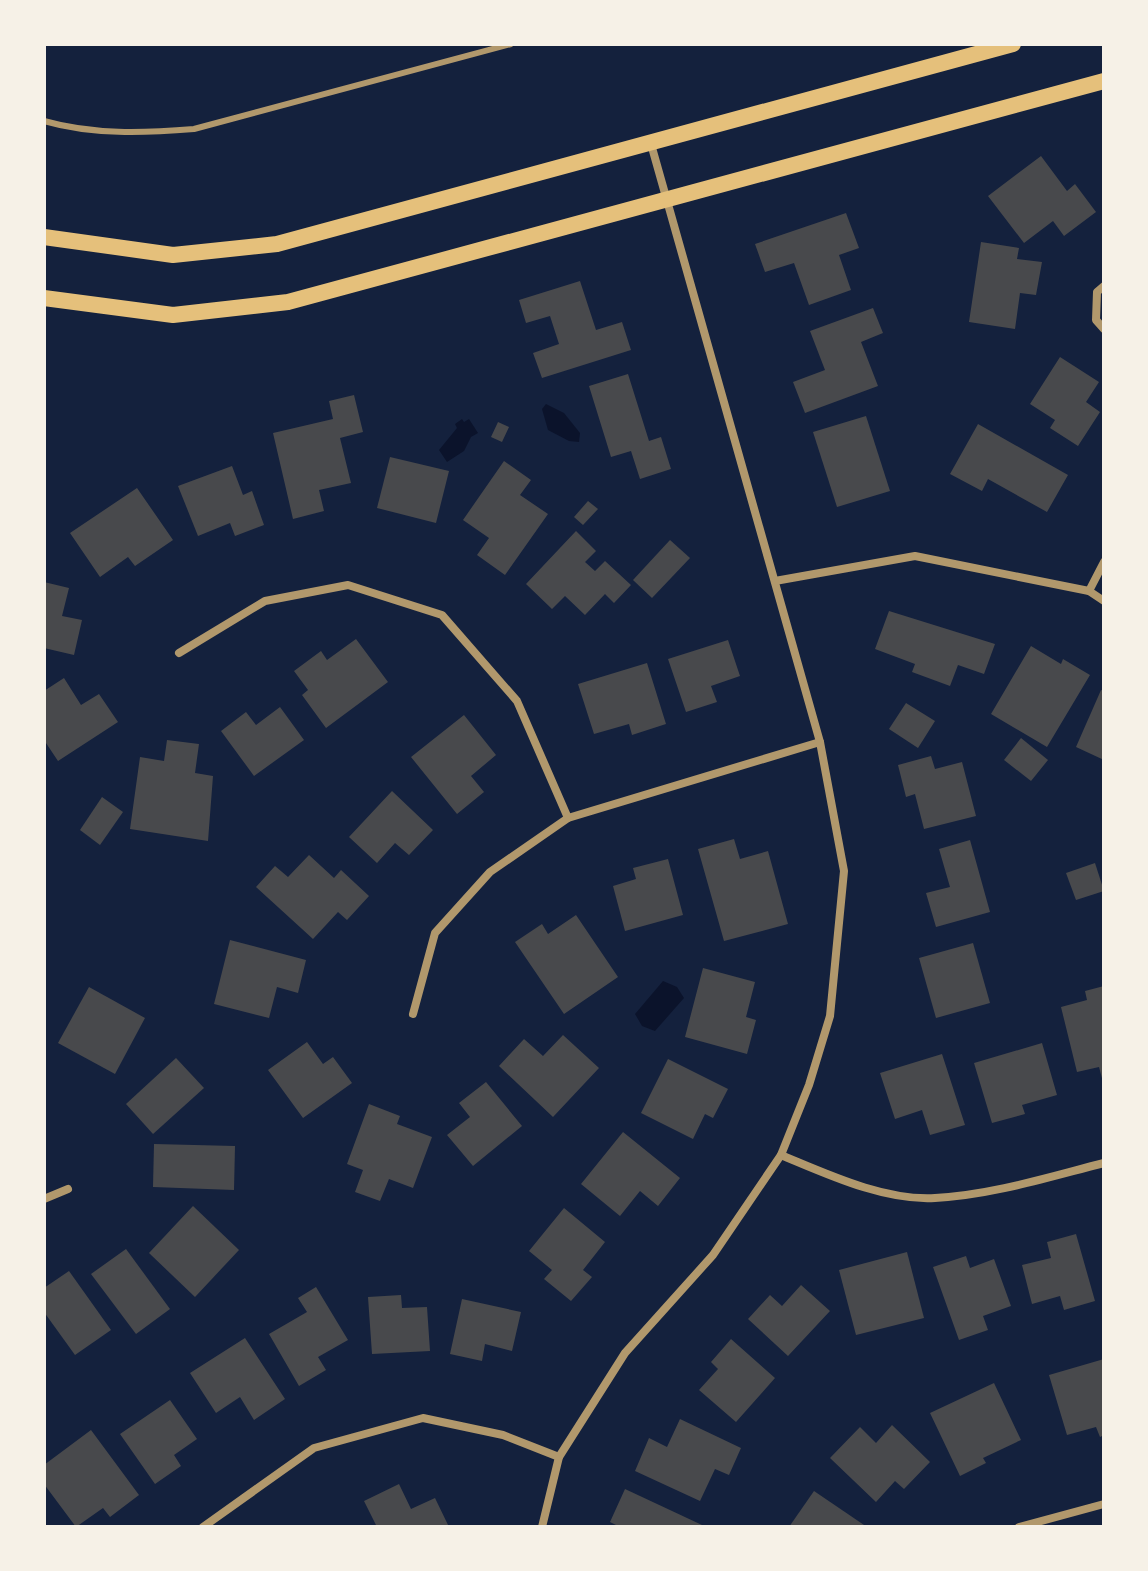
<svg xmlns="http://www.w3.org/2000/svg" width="1148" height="1571" viewBox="0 0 1148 1571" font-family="'DM Sans',sans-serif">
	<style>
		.water { fill: #0b132b }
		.building { fill: #48494c }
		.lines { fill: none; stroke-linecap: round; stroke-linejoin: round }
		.service { stroke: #b1986c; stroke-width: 6 }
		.minor { stroke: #b1986c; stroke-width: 8 }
		.secondary { stroke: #e5c07b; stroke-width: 16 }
	</style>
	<rect width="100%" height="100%" fill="#14213d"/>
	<g class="water">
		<path d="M546 404 564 413 580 433 579 442 569 441 548 430 542 409Z"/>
		<path d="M462 419 464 422 469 419 478 433 471 437 464 451 447 462 439 450 457 428 455 424Z"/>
		<path d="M663 981 677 987 684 998 655 1031 642 1026 635 1014Z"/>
	</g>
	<g class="building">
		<path d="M1041 156 1067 191 1075 184 1096 212 1064 236 1053 221 1024 243 988 196Z"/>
		<path d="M846 213 859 248 839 255 851 290 809 305 794 263 765 272 755 244Z"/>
		<path d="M981 242 1019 248 1017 259 1042 262 1036 295 1020 293 1015 329 969 322Z"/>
		<path d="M580 281 596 330 622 322 631 350 542 378 533 353 559 344 550 316 526 323 519 300Z"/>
		<path d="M873 308 883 333 861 342 878 386 805 413 793 382 825 370 810 331Z"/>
		<path d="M1060 357 1099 382 1086 402 1100 412 1078 446 1050 428 1055 420 1030 404Z"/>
		<path d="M628 374 649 441 661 437 671 469 640 479 631 451 611 457 589 386Z"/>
		<path d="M354 395 363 432 340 438 351 483 319 490 324 511 293 519 273 433 333 419 329 401Z"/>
		<path d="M866 416 890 491 837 507 813 432Z"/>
		<path d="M498 422 509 427 502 442 491 437Z"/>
		<path d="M978 424 1068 475 1047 512 988 479 982 491 950 474Z"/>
		<path d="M390 457 449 471 436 523 377 508Z"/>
		<path d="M504 461 531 480 520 495 548 514 505 575 477 555 489 538 463 520Z"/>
		<path d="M232 466 243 495 252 491 264 525 235 536 230 523 198 536 178 486Z"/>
		<path d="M137 488 173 540 135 566 128 557 100 577 70 533Z"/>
		<path d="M588 501 598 509 583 525 574 517Z"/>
		<path d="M576 531 596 551 585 562 595 571 605 561 631 585 614 603 605 594 585 615 565 596 552 609 526 584Z"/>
		<path d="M670 540 690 558 652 598 633 580Z"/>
		<path d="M44 582 69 588 62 616 82 620 74 655 44 648Z"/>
		<path d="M889 611 995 644 984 674 958 665 950 686 912 672 915 664 875 649Z"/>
		<path d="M356 639 388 682 326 728 302 695 308 690 294 671 321 651 327 660Z"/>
		<path d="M728 640 740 676 711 686 717 702 686 712 668 659Z"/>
		<path d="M1031 646 1061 664 1063 659 1090 675 1047 747 991 714Z"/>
		<path d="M647 663 666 724 632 735 629 724 594 734 578 684Z"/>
		<path d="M64 678 81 705 99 694 118 722 58 761 44 740V691Z"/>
		<path d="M1101 690 1104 691V760L1076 747Z"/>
		<path d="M906 703 935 721 918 748 889 729Z"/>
		<path d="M280 707 304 740 254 776 221 731 246 712 256 725Z"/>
		<path d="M464 715 496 755 471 776 484 792 457 814 411 757Z"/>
		<path d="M1021 738 1048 760 1031 781 1004 760Z"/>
		<path d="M167 740 199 744 195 773 213 776 208 841 130 829 140 757 164 761Z"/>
		<path d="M931 756 935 769 962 762 976 816 924 829 915 794 906 797 898 765Z"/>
		<path d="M392 791 433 830 409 855 395 843 377 863 349 837Z"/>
		<path d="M102 797 123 812 100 845 80 830Z"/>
		<path d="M734 839 740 859 768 851 788 924 724 941 698 849Z"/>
		<path d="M970 840 990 912 936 927 926 893 950 887 939 849Z"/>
		<path d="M309 855 334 878 341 870 369 896 347 920 338 912 313 939 256 887 275 866 288 877Z"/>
		<path d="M668 859 683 915 625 931 613 886 636 879 633 868Z"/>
		<path d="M1095 863 1104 891 1076 900 1066 873Z"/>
		<path d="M576 915 618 977 564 1014 515 942 542 924 548 934Z"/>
		<path d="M230 940 306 960 298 993 277 987 269 1018 214 1004Z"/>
		<path d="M973 943 990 1003 936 1018 919 958Z"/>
		<path d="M703 968 755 982 746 1017 756 1020 747 1054 685 1037Z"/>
		<path d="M1104 986V1082H1103L1099 1067 1077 1072 1061 1007 1087 1000 1085 991Z"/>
		<path d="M89 987 145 1018 115 1074 58 1043Z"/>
		<path d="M563 1035 599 1068 553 1117 499 1066 524 1039 543 1056Z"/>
		<path d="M307 1042 323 1064 333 1057 352 1083 303 1118 268 1070Z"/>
		<path d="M1042 1043 1057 1095 1022 1105 1025 1114 992 1123 974 1063Z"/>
		<path d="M942 1054 965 1125 930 1135 922 1110 895 1119 880 1073Z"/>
		<path d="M176 1058 204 1088 153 1134 126 1104Z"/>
		<path d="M668 1059 728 1089 713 1118 705 1114 693 1139 641 1113Z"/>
		<path d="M486 1082 522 1126 473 1166 447 1135 470 1117 459 1103Z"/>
		<path d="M369 1104 400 1116 397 1124 432 1137 413 1188 389 1179 380 1201 355 1192 363 1170 347 1164Z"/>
		<path d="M623 1132 680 1178 658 1206 640 1191 620 1216 581 1184Z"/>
		<path d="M154 1144 235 1146 234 1190 153 1187Z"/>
		<path d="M193 1206 239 1250 195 1297 149 1253Z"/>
		<path d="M564 1208 605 1242 583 1270 592 1277 571 1301 544 1279 552 1270 529 1251Z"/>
		<path d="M1076 1234 1095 1301 1064 1310 1060 1296 1032 1304 1022 1265 1051 1258 1047 1242Z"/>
		<path d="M126 1249 170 1309 136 1334 91 1274Z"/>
		<path d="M907 1252 924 1318 856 1335 839 1270Z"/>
		<path d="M966 1256 970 1268 994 1259 1011 1306 983 1316 988 1330 959 1340 933 1267Z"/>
		<path d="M69 1271 111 1330 75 1355 44 1312V1288Z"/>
		<path d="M801 1285 830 1311 788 1356 748 1319 770 1295 782 1306Z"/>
		<path d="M316 1287 348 1340 318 1357 326 1370 299 1386 269 1334 307 1312 298 1298Z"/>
		<path d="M401 1295 402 1308 427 1307 430 1351 372 1354 368 1297Z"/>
		<path d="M462 1299 521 1312 512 1351 485 1344 482 1361 450 1354Z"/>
		<path d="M245 1338 285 1399 254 1420 240 1397 216 1413 190 1373Z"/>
		<path d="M731 1339 775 1378 736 1422 699 1390 718 1369 711 1362Z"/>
		<path d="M1104 1359V1435L1100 1437 1096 1427 1067 1435 1049 1375Z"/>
		<path d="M994 1383 1021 1440 983 1458 986 1463 960 1476 930 1413Z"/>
		<path d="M170 1400 197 1439 174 1455 181 1466 155 1484 120 1434Z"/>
		<path d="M680 1419 741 1448 729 1475 715 1469 700 1501 635 1471 649 1438 667 1447Z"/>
		<path d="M892 1425 930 1462 904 1489 895 1481 876 1502 830 1458 860 1427 876 1443Z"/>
		<path d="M91 1430 139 1495 110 1517 103 1508 76 1527 44 1484V1465Z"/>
		<path d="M399 1484 411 1509 435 1498 449 1527H377L364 1501Z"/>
		<path d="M625 1489 702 1525 701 1527H620L610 1522Z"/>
		<path d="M814 1491 867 1527H789Z"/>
	</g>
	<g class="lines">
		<path class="service" d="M44 121C93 135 144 133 194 129L511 44"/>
		<g class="minor">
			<path d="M1104 286 1097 292 1096 320 1104 329"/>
			<path d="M775 581 915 556 1089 591 1104 601"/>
			<path d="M1089 591 1104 562"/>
			<path d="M179 653 265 601 348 585 442 615 517 701 568 818"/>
			<path d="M413 1014 435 933 490 872 568 818 820 742"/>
			<path d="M781 1155C827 1174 884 1201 935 1198 992 1195 1049 1177 1104 1163"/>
			<path d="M44 1199 68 1189"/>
			<path d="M203 1527 314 1448 423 1418 503 1435 559 1457"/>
			<path d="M542 1527 559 1457 625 1353 713 1255 781 1155 809 1085 830 1016 844 871 820 742 651 144"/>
			<path d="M1019 1527 1104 1504"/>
		</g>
		<g class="secondary">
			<path d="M44 237 173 255 277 244 1013 44"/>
			<path d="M44 298 173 315 288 302 1104 81"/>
		</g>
	</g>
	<rect width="1148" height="1571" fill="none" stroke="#f6f1e7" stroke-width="92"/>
</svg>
